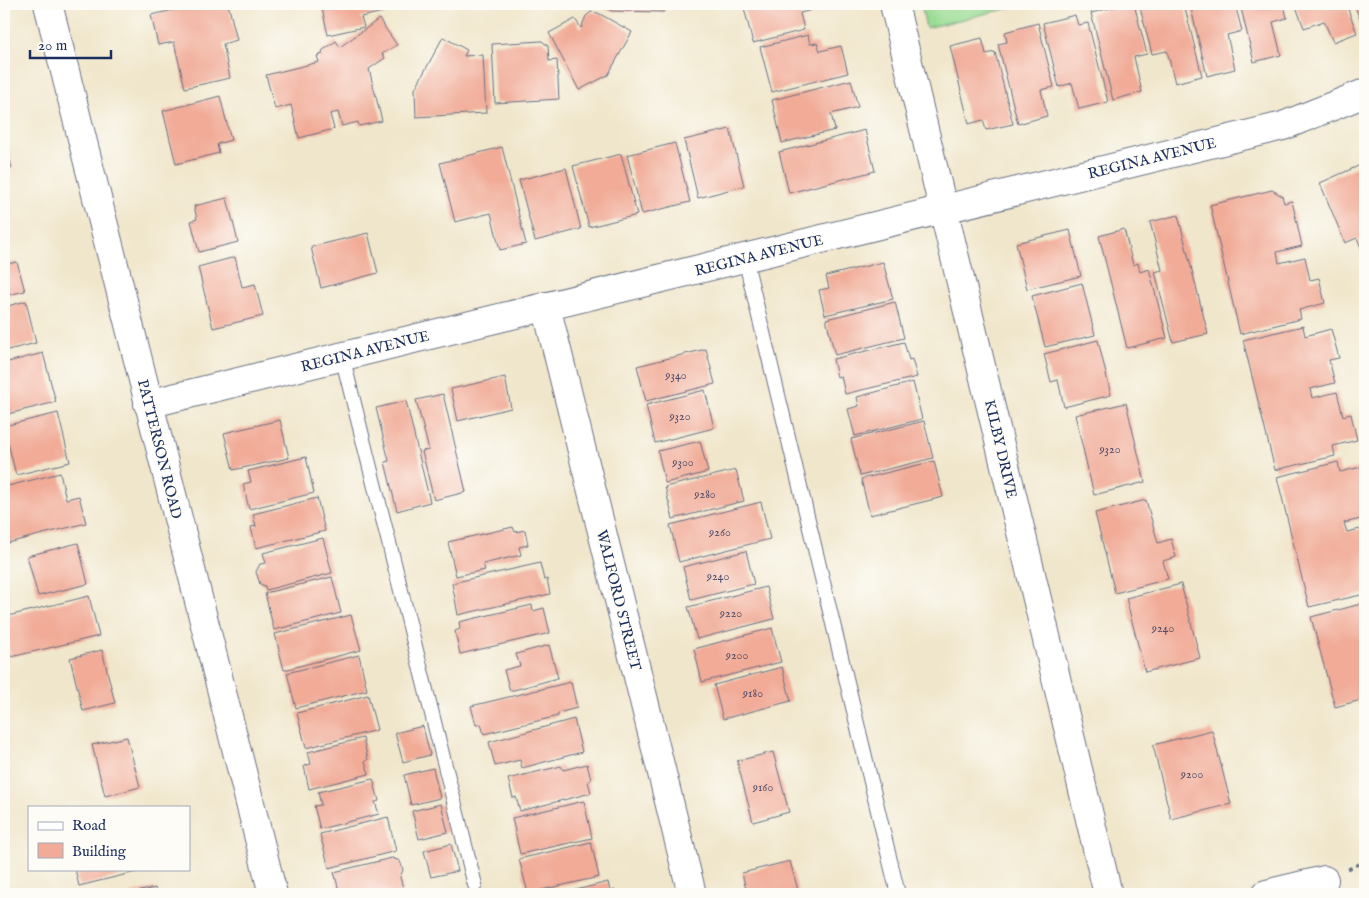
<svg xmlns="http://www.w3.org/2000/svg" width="1369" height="898" viewBox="0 0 1369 898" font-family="'IM FELL English',serif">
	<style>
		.green { fill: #99dc93; stroke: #5a8678 }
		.building { fill: #f1ab97 }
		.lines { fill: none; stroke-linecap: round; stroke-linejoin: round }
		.service-casing { stroke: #666f84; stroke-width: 16 }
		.minor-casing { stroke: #666f84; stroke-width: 30 }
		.path { stroke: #666f84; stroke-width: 3; stroke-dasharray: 4 4; stroke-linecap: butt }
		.service { stroke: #fff; stroke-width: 14 }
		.minor { stroke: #fff; stroke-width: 28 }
		.labels { text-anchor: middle; stroke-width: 4; stroke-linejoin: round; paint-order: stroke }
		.number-label { font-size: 12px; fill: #504e6c }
		.street-label { font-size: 15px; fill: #1b2f5e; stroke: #fdfcf7 }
	</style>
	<rect width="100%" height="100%" fill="#fdfcf7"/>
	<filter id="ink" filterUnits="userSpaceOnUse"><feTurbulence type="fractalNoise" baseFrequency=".02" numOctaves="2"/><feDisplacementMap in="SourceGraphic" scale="10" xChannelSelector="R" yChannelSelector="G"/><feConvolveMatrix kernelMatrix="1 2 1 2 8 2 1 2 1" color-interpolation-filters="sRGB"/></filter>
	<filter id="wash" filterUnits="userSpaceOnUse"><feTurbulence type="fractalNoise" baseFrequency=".0096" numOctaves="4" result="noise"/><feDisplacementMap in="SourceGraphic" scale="20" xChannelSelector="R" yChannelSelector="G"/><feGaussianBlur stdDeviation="1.12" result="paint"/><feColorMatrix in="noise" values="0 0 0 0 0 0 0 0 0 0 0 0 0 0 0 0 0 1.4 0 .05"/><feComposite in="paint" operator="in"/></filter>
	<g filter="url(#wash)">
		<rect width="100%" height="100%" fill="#f0e6cb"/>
		<path class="green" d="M921 4H1026L926 28Z"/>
		<g id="blocks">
			<g class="building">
				<path d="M201 4H228L237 40 223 44 230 78 185 88 174 42 158 45 151 15Z"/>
				<path d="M321 4H390L392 10 361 17 364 27 328 35Z"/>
				<path d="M602 4H664V12L612 11 605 8Z"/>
				<path d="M743 4H831L832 5 800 13 804 30 753 43Z"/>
				<path d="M1126 4H1134L1147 54 1134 57 1142 92 1113 100 1091 13Z"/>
				<path d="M1139 4H1184L1202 76 1175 83 1167 51 1152 54Z"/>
				<path d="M1190 4H1235L1242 31 1227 35 1235 69 1207 76Z"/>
				<path d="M1240 4H1284L1287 18 1273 22 1281 55 1254 62Z"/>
				<path d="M1295 4H1346L1357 33 1333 42 1324 21 1304 28Z"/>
				<path d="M1354 4H1365V32Z"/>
				<path d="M591 12 598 13 632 32 608 75 579 90 549 33 575 19 581 28 582 27 583 23 586 16Z"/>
				<path d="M1075 15 1078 25 1088 23 1108 102 1079 109 1072 83 1059 87 1043 23Z"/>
				<path d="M379 19 397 45 382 54 385 58 369 69 382 121 359 126 358 122 342 126 338 112 330 114 334 129 299 138 291 105 275 109 266 75 319 62 317 56 323 54 322 51 336 41 340 47Z"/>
				<path d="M1038 23 1054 87 1041 90 1047 116 1018 124 998 44 1007 42 1005 32Z"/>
				<path d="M808 35 810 44 817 43 820 51 841 46 848 73 772 92 760 47Z"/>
				<path d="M443 37 467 50 464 56 483 55 486 113 416 117 415 89Z"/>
				<path d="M982 38 986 54 995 52 1013 124 986 130 983 120 969 124 950 46Z"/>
				<path d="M542 41 548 46 549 61 557 60 559 99 495 103 492 44Z"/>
				<path d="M851 80 858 107 831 114 835 130 782 143 772 100Z"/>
				<path d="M220 96 231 140 217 144 219 153 176 164 163 111Z"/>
				<path d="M730 129 744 186 698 198 684 140Z"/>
				<path d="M865 130 875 171 789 193 779 152Z"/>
				<path d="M4 140 12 168 4 170Z"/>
				<path d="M675 143 690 202 642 214 627 155Z"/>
				<path d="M502 147 526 244 500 250 491 213 455 222 440 163Z"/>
				<path d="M621 154 637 215 589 227 573 166Z"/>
				<path d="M1365 163V257L1357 238 1345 243 1320 183Z"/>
				<path d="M566 168 581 229 535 241 519 180Z"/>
				<path d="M1272 190 1282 196 1284 203 1292 201 1302 246 1277 252 1279 263 1305 257 1310 280 1319 278 1325 303 1299 310 1301 319 1240 334 1210 205Z"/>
				<path d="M227 198 238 242 199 252 191 221 197 219 194 206Z"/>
				<path d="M1178 215 1208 334 1173 342 1155 272 1162 270 1150 222Z"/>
				<path d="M1124 229 1133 265 1138 263 1140 272 1149 269 1167 338 1127 348 1099 236Z"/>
				<path d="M1070 230 1081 276 1027 289 1016 243Z"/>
				<path d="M368 233 378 273 321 288 311 247Z"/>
				<path d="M4 256 7 264 17 262 25 291 4 296Z"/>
				<path d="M235 257 242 287 255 284 263 316 213 328 198 267Z"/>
				<path d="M883 262 893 299 825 315 819 290 829 288 826 276Z"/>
				<path d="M1082 283 1095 335 1045 347 1032 296Z"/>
				<path d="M26 301 36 343 4 351V307Z"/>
				<path d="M895 302 904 338 835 355 826 319Z"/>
				<path d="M1303 326 1305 336 1331 329 1339 358 1329 360 1335 383 1310 389 1312 398 1337 392 1343 416 1351 414 1357 440 1333 446 1335 456 1275 470 1243 340Z"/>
				<path d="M1098 340 1111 395 1064 407 1058 380 1051 382 1044 354Z"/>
				<path d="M904 342 909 360 912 359 917 377 845 394 841 376 837 377 833 359Z"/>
				<path d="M706 349 715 384 646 401 637 366Z"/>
				<path d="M43 353 56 402 4 415V363Z"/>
				<path d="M505 377 511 408 458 421 451 389Z"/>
				<path d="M913 382 922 419 855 436 848 409 859 406 857 397Z"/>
				<path d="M705 390 714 428 655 443 646 405Z"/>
				<path d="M443 394 466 492 434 500 422 451 429 450 416 400Z"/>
				<path d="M406 401 430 502 397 511 385 462 389 461 376 408Z"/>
				<path d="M1126 403 1145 482 1094 495 1075 415Z"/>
				<path d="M58 413 70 462 16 475 4 426Z"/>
				<path d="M280 420 289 458 233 470 224 433Z"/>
				<path d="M924 421 933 458 860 476 851 439Z"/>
				<path d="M700 441 708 472 665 483 658 451Z"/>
				<path d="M306 457 314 493 249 509 243 484 251 482 248 471Z"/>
				<path d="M934 461 943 497 870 515 861 479Z"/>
				<path d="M1338 462 1340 472 1365 466V493L1363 494 1365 502V518L1344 523 1347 532 1365 528V594L1309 607 1277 477Z"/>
				<path d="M736 470 744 501 673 519 665 487Z"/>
				<path d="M60 473 66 499 79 496 86 523 4 544V487Z"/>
				<path d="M317 498 325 531 256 548 251 527 256 526 253 514Z"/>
				<path d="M1146 500 1158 543 1171 539 1176 557 1163 561 1168 579 1115 593 1095 513Z"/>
				<path d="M761 502 770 539 679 562 670 525Z"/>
				<path d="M513 527 515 532 525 530 528 545 519 547 521 555 483 564 485 570 456 576 448 542Z"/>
				<path d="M323 538 332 573 266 590 265 586 260 584 256 572 260 564 266 563 263 553Z"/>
				<path d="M78 543 88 584 38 596 27 556Z"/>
				<path d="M746 551 754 584 691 600 683 567Z"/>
				<path d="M540 563 544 580 547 579 550 594 458 615 452 583Z"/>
				<path d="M332 577 341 613 274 630 265 593Z"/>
				<path d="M1181 584 1200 658 1145 672 1126 598Z"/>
				<path d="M766 587 774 619 697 639 688 607Z"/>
				<path d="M89 596 99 636 11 657 4 629V617Z"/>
				<path d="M1365 603V699L1335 707 1311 617Z"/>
				<path d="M532 605 533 611 544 608 550 633 460 654 455 631 460 629 459 622Z"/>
				<path d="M351 615 361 650 284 670 275 634Z"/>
				<path d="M772 628 781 662 702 682 694 649Z"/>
				<path d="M549 645 558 678 510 691 504 670 520 666 516 654Z"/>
				<path d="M102 650 115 703 83 711 70 658Z"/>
				<path d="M359 655 367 690 296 708 287 673Z"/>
				<path d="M782 667 791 701 723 719 714 685Z"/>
				<path d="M571 682 577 708 558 713V716L484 734 481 724 476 725 471 706Z"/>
				<path d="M368 695 377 730 306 748 297 713Z"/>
				<path d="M574 719 582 752 522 768 520 760 495 766 489 742Z"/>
				<path d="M423 726 430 755 403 762 395 733Z"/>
				<path d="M1212 730 1231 804 1171 819 1153 745Z"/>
				<path d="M127 737 140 787 105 796 92 745Z"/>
				<path d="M363 738 368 760 365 761 369 774 309 789 304 766 311 764 308 752Z"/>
				<path d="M773 752 789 812 753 822 737 761Z"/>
				<path d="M587 764 591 780 588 781 591 793 520 811 516 797 513 798 508 779 561 766 563 770Z"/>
				<path d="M433 768 440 798 411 805 404 775Z"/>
				<path d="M373 779 379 801 375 802 379 814 320 829 314 806 321 805 318 792Z"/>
				<path d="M584 801 592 838 520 854 512 818Z"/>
				<path d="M441 804 448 832 419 839 412 811Z"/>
				<path d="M388 817 396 851 329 868 320 834Z"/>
				<path d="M591 842 599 877 528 893 519 859Z"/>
				<path d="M451 844 458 871 431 877 424 851Z"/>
				<path d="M392 858 400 861 403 870 400 877 404 892 394 894H340L334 872Z"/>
				<path d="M790 861 799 894H747L742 873Z"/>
				<path d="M75 869H144V870L79 886Z"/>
				<path d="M608 882 610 891 615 890 616 894H560Z"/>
				<path d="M155 888 156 894H131V893Z"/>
			</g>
		</g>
	</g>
	<g filter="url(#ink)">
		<use href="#blocks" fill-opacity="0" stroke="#666f84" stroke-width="1"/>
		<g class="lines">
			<g class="service-casing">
				<g id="service">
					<path d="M745 258 898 894"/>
					<path d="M342 356 475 885"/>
				</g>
			</g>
			<g class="minor-casing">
				<g id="minor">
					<path d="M48 4 273 894"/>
					<path d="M894 4 1108 894"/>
					<path d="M546 306 692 894"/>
					<path d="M148 404 1283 126 1365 93"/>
					<path d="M1266 894 1324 880"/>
				</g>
			</g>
			<path class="path" d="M1348 869 1365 861"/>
			<use href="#service" class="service"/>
			<use href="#minor" class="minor"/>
		</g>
	</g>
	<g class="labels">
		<g class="number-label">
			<text x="676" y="379">9340</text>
			<text x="680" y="420">9320</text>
			<text x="1110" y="453">9320</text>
			<text x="683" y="466">9300</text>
			<text x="705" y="498">9280</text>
			<text x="720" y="536">9260</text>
			<text x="718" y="580">9240</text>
			<text x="731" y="617">9220</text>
			<text x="1163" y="632">9240</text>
			<text x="737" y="659">9200</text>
			<text x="753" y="697">9180</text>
			<text x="1192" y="778">9200</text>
			<text x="763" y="791">9160</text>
		</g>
		<g class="street-label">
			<text transform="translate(1152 158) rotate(-14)" y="5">REGINA AVENUE</text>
			<text transform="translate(759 255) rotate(-14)" y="5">REGINA AVENUE</text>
			<text transform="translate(365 351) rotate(-14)" y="5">REGINA AVENUE</text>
			<text transform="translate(160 449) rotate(76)" y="5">PATTERSON ROAD</text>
			<text transform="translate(1001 449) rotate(77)" y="5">KILBY DRIVE</text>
			<text transform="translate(619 600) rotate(76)" y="5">WALFORD STREET</text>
		</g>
	</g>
	<rect width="1369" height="898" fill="none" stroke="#fdfcf7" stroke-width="20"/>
	<rect x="28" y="806" width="162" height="65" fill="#fdfcf7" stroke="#a3aaba"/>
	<rect x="38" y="822" width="25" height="8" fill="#ffffff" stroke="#a3aaba"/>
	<text x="72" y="830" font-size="15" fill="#1b2f5e">Road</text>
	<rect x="38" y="843" width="25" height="15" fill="#f1ab97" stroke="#a3aaba"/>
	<text x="72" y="856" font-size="15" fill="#1b2f5e">Building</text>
	<path d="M30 50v8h81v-8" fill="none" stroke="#1b2f5e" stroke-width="2.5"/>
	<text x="38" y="50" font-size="15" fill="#1b2f5e" stroke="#fdfcf7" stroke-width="4" paint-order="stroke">20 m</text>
</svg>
